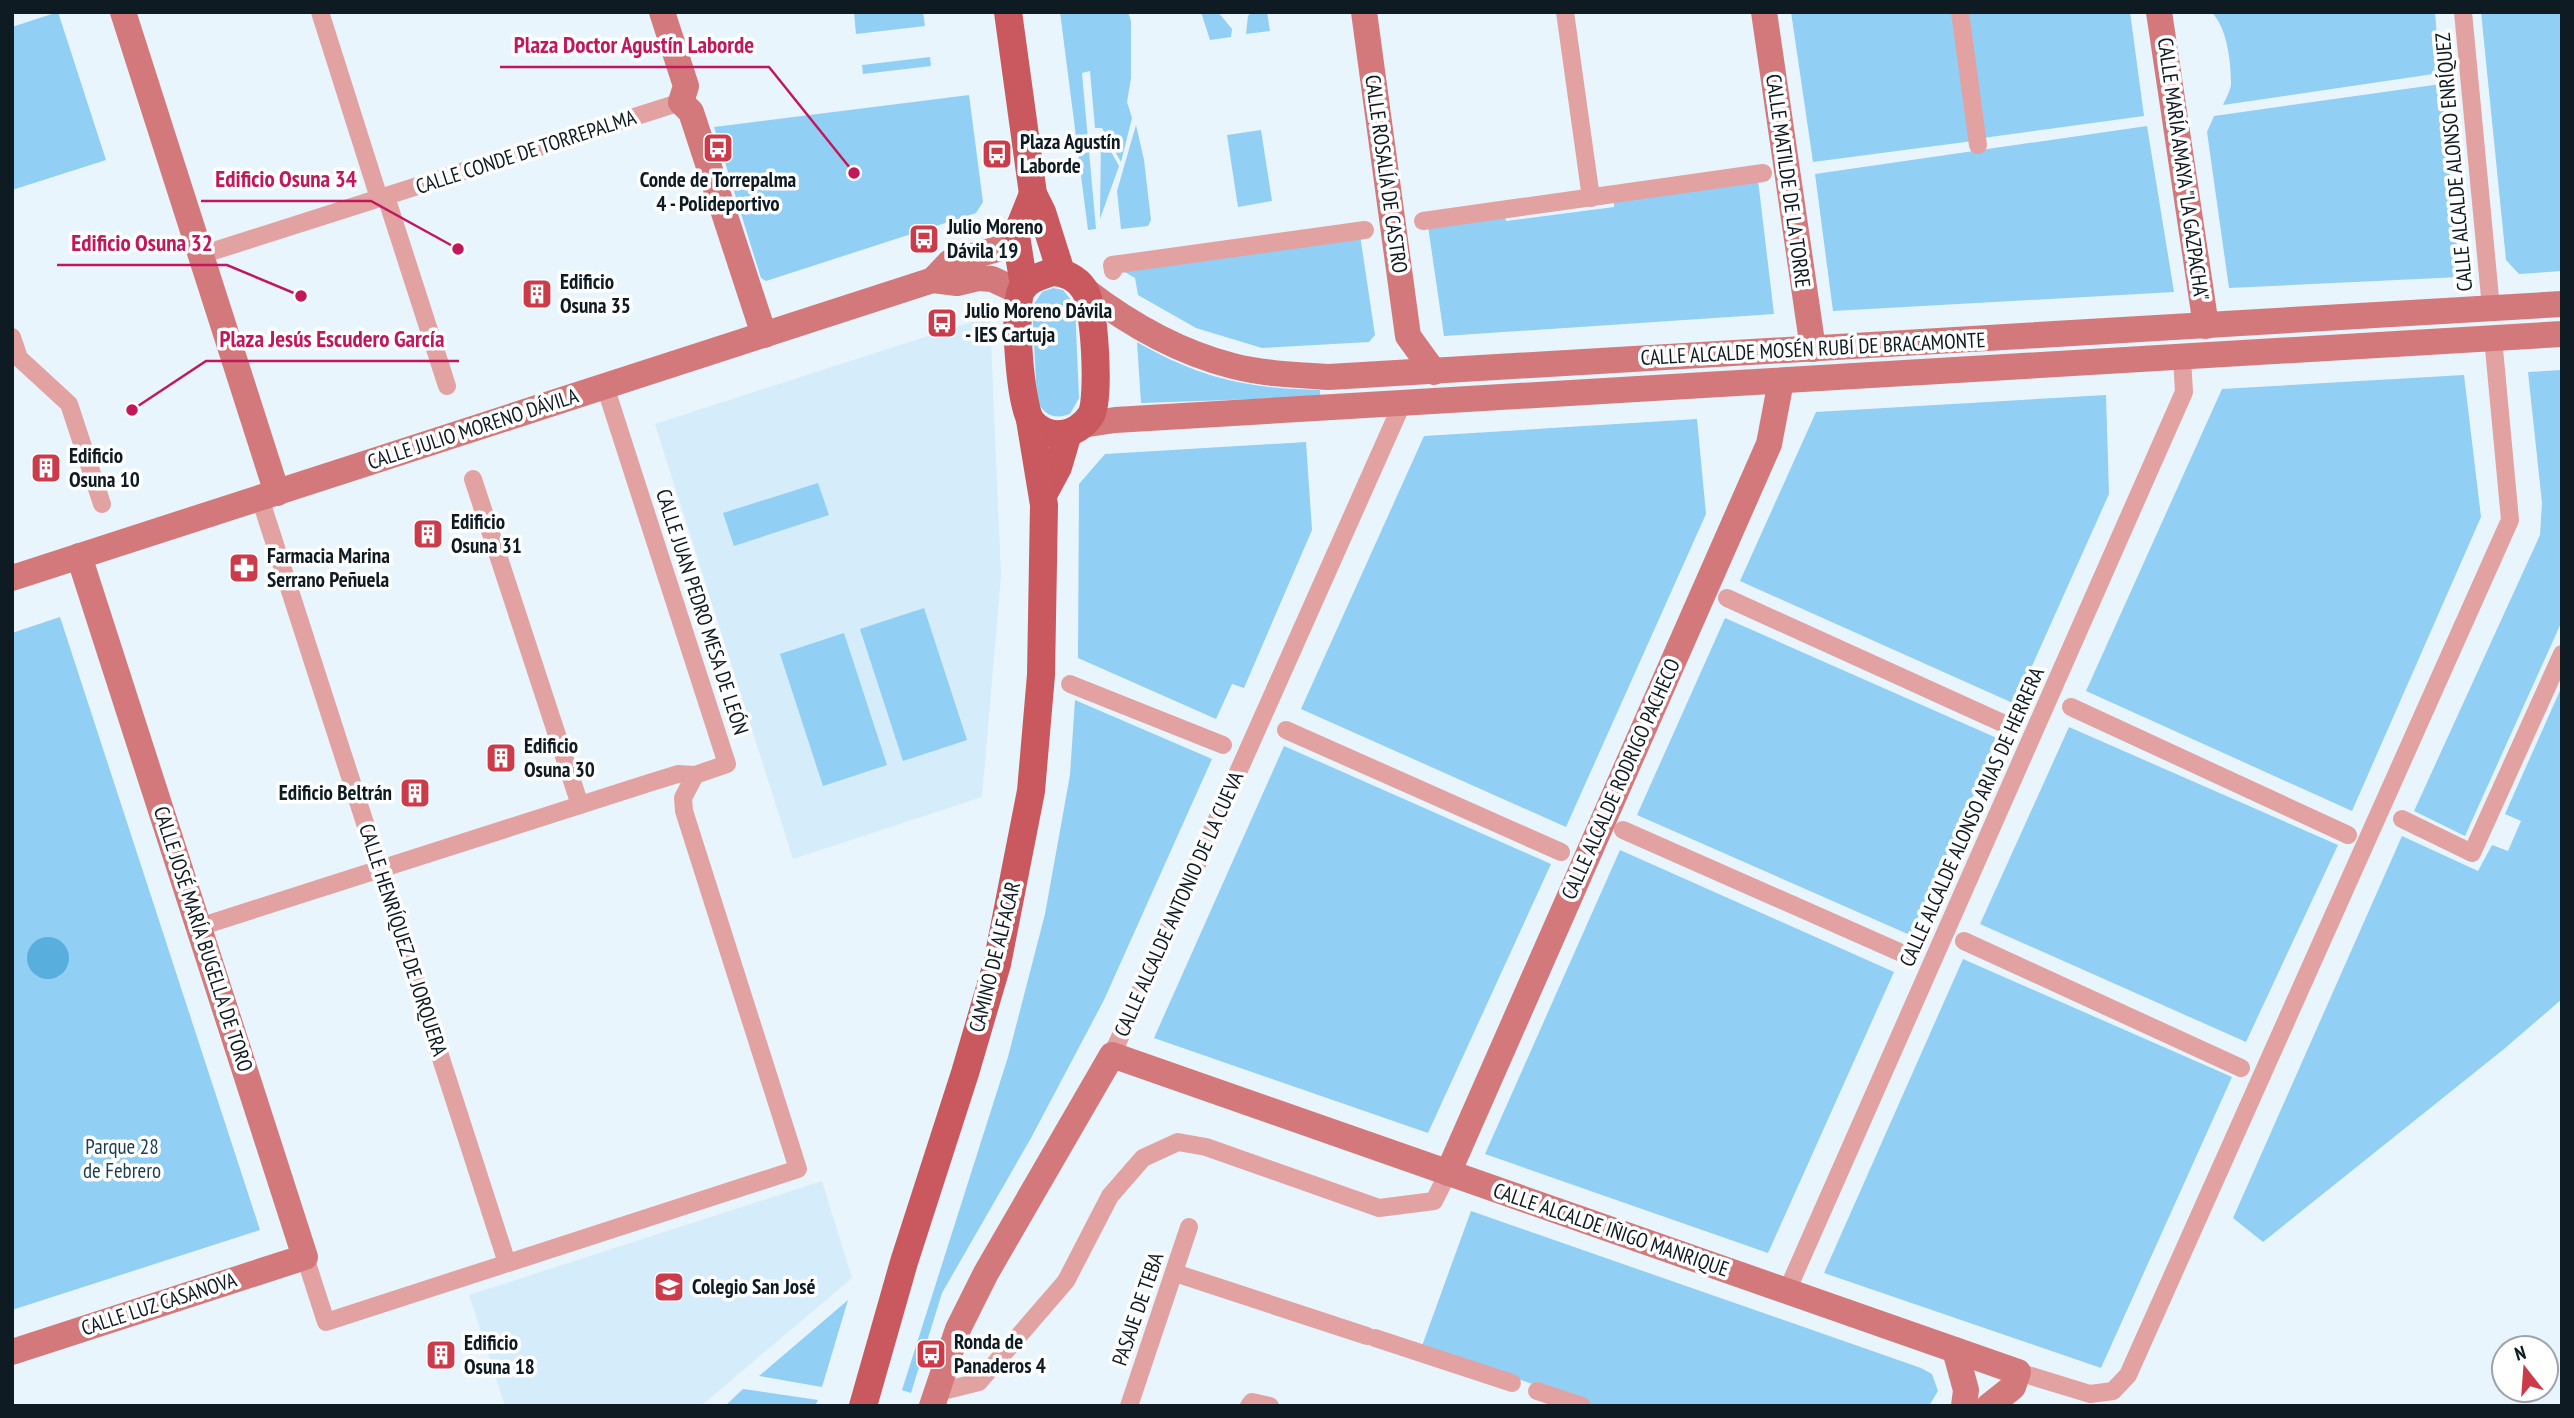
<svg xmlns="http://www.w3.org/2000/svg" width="2574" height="1418" viewBox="0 0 2574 1418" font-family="'PT Sans Narrow',sans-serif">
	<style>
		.built { fill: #d5ecfa }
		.green { fill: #91cff4 }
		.water { fill: #58aedd }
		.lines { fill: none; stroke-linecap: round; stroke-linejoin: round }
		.street { stroke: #e2a2a2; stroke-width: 18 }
		.secondary { stroke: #d4797b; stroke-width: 26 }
		.primary { stroke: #c9595e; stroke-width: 28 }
		.labels { text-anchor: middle; stroke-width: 7; stroke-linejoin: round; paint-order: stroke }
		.poi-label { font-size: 21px; font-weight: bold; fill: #0f1b22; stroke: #fff; text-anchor: start }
		.street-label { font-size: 21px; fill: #0f1b22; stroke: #fff }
		.park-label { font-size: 21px; fill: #173d51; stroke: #fff }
		.leader { fill: none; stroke: #c2185b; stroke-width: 2.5 }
		.callout-dot { fill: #c2185b; stroke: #fff; stroke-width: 2.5 }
		.callout-label { font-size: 23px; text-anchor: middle; font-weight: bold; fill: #c2185b; stroke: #fff; stroke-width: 7; stroke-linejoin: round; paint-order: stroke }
	</style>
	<rect width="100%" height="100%" fill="#e9f5fd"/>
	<g class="built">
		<path d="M990 316 1001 576 982 797 793 859 655 424Z"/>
		<path d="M822 1181 852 1278 701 1406H505L469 1295Z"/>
	</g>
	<g class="green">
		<path d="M58 12 106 160 12 190V27Z"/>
		<path d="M854 12H923L925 26 856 34Z"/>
		<path d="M1060 12H1128L1131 21V78L1127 102 1132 118 1121 162 1102 128H1095L1090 71 1082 73 1096 229 1088 230Z"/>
		<path d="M1201 12H1218L1232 29 1231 37 1210 40Z"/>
		<path d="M1251 12H1267L1270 31 1246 34 1248 16Z"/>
		<path d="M1791 12H1954L1973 141 1813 162Z"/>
		<path d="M1965 12H2130L2144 116 1983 138Z"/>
		<path d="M2211 12H2435L2440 73 2223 105C2226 98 2231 90 2231 83 2231 62 2227 26 2211 12Z"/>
		<path d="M2481 12H2562V271L2519 274 2506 260Z"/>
		<path d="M930 57 931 66 863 74 862 65Z"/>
		<path d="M2441 84 2460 277 2229 288 2207 132 2214 116Z"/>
		<path d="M969 95 983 202 976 213 766 281 761 278 714 127Z"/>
		<path d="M1136 125 1144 160 1151 220 1148 226 1121 229 1117 191Z"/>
		<path d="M2147 126 2174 292 1833 311 1815 174Z"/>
		<path d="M1261 130 1272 201 1238 207 1227 135Z"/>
		<path d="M1101 134 1119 166 1100 219Z"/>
		<path d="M1758 180 1774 314 1444 336 1428 226 1505 216 1506 221 1614 207V201Z"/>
		<path d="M1360 235 1375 335 1369 342 1262 348 1196 328 1138 295 1135 278 1123 271Z"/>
		<path d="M1053 288 1063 290 1075 305 1079 398 1070 414C1054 420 1043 415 1037 399L1032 307 1042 292Z"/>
		<path d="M1137 342C1199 378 1249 389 1320 390V397L1141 403Z"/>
		<path d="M2562 370V621L2465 836 2414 811 2540 535 2542 503 2528 372Z"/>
		<path d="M2464 375 2481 517 2352 811 2086 691 2222 389Z"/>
		<path d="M2106 395 2109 494 2015 704 1740 581 1816 412Z"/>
		<path d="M1697 419 1706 514 1566 827 1301 709 1424 436Z"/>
		<path d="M1306 442 1312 530 1244 688 1232 684 1216 719 1078 658 1079 484 1105 454Z"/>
		<path d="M818 483 829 515 734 546 723 513Z"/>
		<path d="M924 608 967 740 903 761 860 629Z"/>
		<path d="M60 617 260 1230 12 1310V633Z"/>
		<path d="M1725 618 1999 739 1910 935 1637 815Z"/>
		<path d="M844 633 887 765 823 786 780 654Z"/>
		<path d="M2562 686V999L2504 1049 2263 1242 2233 1218 2402 836 2478 871 2492 845 2508 851 2521 821 2505 814Z"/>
		<path d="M1075 700 1212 759 1104 1000 1031 1138 942 1293 911 1393 902 1390 1008 1057 1045 914 1070 775Z"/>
		<path d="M2069 727 2338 845 2246 1042 1980 924Z"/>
		<path d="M1284 746 1551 864 1428 1133 1154 1038Z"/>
		<path d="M1620 850 1894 972 1768 1253 1485 1154Z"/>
		<path d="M1963 959 2232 1077 2101 1368 1824 1273Z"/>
		<path d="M1471 1211 1921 1368 1932 1374 1938 1391 1929 1406H1597L1422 1346Z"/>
		<path d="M848 1300 822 1387 759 1376Z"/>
		<path d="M743 1389 818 1400 815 1406H725Z"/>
	</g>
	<circle class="water" cx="48" cy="958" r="21"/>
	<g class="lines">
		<g class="street">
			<path d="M320 12 379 198"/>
			<path d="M1565 12 1591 198"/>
			<path d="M1960 12 1978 145"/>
			<path d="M2463 12 2491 308"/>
			<path d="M389 206 447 386"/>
			<path d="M1423 221 1763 173"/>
			<path d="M201 255 681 102"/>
			<path d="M1113 271 1112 265 1365 230"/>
			<path d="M12 337 19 358 69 404 102 504"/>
			<path d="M473 479 580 805"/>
			<path d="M260 498 507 1263"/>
			<path d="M1727 598 2009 726"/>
			<path d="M1070 684 1223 745"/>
			<path d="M2071 707 2348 835"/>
			<path d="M1286 730 1561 852"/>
			<path d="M2402 819 2472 853 2562 654"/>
			<path d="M1623 830 1906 955"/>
			<path d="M199 927 652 782 678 774 695 775 727 764 605 386"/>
			<path d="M1964 941 2241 1068"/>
			<path d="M1112 1055 1402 404"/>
			<path d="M305 1257 326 1322 798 1169 684 811 683 798 695 775"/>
			<path d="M1175 1273 1367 1336"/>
			<path d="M1787 1291 2184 392 2182 358"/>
			<path d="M1375 1338 1512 1383"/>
			<path d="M2018 1372 2090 1394 2113 1391 2128 1375 2510 520 2493 338"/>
			<path d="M1537 1391 1582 1406"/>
			<path d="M935 1393 979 1382 1066 1281 1110 1196 1143 1158 1178 1142 1206 1147 1379 1208 1434 1201 1448 1173"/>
			<path d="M1129 1406 1189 1227"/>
			<path d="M1249 1406 1252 1402 1270 1406"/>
		</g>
		<g class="secondary">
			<path d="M123 12 277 493"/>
			<path d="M662 12 686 86 681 102 691 112 764 335"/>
			<path d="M1364 12 1408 336 1434 372"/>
			<path d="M1764 12 1813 349"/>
			<path d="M2159 12 2206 326"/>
			<path d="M933 280 950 262 998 249 1016 236"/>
			<path d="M1085 290C1129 324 1178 352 1233 366 1264 374 1297 375 1329 377L2562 304"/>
			<path d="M1082 425 1115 420 2562 334"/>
			<path d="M12 578 933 280 957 283 978 278 992 279 1020 292"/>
			<path d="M1448 1173 1769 444 1781 381"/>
			<path d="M1955 1350 1966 1390 1964 1406"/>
			<path d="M12 1352 305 1257 79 556"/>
			<path d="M932 1406 958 1329 986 1273 1112 1055 2018 1372 2013 1387 1989 1406"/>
		</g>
		<g class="primary">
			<path d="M1008 12 1033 194 1042 212 1061 272"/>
			<path d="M1052 272C1064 272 1077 278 1084 289 1095 304 1100 399 1091 415 1085 425 1072 434 1060 434 1050 435 1038 430 1032 422 1020 408 1013 308 1021 291 1027 279 1041 276 1052 272Z"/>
			<path d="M1024 286 1016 236 1033 194"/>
			<path d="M1044 493 1058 467 1068 433"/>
			<path d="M863 1406 904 1262 965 1073 997 964 1031 791 1041 675 1044 505 1030 420"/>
		</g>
	</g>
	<defs>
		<g id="bus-square" transform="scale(1.575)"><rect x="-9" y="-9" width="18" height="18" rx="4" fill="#cb3b4a" stroke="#fff"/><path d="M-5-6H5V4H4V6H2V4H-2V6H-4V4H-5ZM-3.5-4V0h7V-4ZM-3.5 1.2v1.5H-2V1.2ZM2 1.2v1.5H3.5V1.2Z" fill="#fff"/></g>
		<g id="building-square" transform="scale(1.575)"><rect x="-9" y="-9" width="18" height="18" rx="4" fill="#cb3b4a" stroke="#fff"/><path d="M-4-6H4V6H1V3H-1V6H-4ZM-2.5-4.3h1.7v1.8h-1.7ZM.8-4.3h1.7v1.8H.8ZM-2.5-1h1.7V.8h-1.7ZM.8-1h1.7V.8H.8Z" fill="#fff"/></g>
		<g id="pharmacy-square" transform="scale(1.575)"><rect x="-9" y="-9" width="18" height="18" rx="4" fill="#cb3b4a" stroke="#fff"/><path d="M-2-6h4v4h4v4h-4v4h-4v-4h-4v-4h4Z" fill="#fff"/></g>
		<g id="school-square" transform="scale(1.575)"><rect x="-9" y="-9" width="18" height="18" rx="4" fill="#cb3b4a" stroke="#fff"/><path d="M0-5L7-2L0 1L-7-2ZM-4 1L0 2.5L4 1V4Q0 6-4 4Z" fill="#fff"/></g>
	</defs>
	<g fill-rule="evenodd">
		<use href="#bus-square" x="718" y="148"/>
		<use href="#bus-square" x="997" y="154"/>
		<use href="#bus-square" x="924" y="239"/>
		<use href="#building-square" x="537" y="294"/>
		<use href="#bus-square" x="942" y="323"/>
		<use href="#building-square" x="46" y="468"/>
		<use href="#building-square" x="428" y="534"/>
		<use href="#pharmacy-square" x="244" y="568"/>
		<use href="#building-square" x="501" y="758"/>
		<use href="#building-square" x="415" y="793"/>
		<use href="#school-square" x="669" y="1287"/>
		<use href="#bus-square" x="931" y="1354"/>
		<use href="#building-square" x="441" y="1355"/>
	</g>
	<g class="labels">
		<g class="poi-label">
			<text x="1020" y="149">Plaza Agustín<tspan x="1020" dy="24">Laborde</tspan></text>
			<text x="718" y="187" text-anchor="middle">Conde de Torrepalma<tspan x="718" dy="24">4 - Polideportivo</tspan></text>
			<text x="947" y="234">Julio Moreno<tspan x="947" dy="24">Dávila 19</tspan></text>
			<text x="560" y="289">Edificio<tspan x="560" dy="24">Osuna 35</tspan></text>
			<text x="965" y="318">Julio Moreno Dávila<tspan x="965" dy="24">- IES Cartuja</tspan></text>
			<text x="69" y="463">Edificio<tspan x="69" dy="24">Osuna 10</tspan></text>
			<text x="451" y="529">Edificio<tspan x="451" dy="24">Osuna 31</tspan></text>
			<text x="267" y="563">Farmacia Marina<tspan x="267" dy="24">Serrano Peñuela</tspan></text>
			<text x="524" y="753">Edificio<tspan x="524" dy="24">Osuna 30</tspan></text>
			<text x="392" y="800" text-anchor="end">Edificio Beltrán</text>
			<text x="692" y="1294">Colegio San José</text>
			<text x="954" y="1349">Ronda de<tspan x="954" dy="24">Panaderos 4</tspan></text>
			<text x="464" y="1350">Edificio<tspan x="464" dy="24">Osuna 18</tspan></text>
		</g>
		<g class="street-label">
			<text transform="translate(526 152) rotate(-18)" y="7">CALLE CONDE DE TORREPALMA</text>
			<text transform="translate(2454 162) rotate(-95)" y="7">CALLE ALCALDE ALONSO ENRÍQUEZ</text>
			<text transform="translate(2183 169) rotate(82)" y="7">CALLE MARÍA AMAYA "LA GAZPACHA"</text>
			<text transform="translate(1386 174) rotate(82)" y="7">CALLE ROSALÍA DE CASTRO</text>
			<text transform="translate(1788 181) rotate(82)" y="7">CALLE MATILDE DE LA TORRE</text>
			<text transform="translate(1813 349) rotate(-3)" y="7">CALLE ALCALDE MOSÉN RUBÍ DE BRACAMONTE</text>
			<text transform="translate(473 429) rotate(-18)" y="7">CALLE JULIO MORENO DÁVILA</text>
			<text transform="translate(702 612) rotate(72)" y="7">CALLE JUAN PEDRO MESA DE LEÓN</text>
			<text transform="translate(1621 779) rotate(-66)" y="7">CALLE ALCALDE RODRIGO PACHECO</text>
			<text transform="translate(1972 817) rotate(-66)" y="7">CALLE ALCALDE ALONSO ARIAS DE HERRERA</text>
			<text transform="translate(1179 904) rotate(-66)" y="7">CALLE ALCALDE ANTONIO DE LA CUEVA</text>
			<text transform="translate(203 939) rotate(72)" y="7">CALLE JOSÉ MARÍA BUGELLA DE TORO</text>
			<text transform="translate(403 940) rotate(72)" y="7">CALLE HENRÍQUEZ DE JORQUERA</text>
			<text transform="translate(995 957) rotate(-76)" y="7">CAMINO DE ALFACAR</text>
			<text transform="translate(1611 1230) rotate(19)" y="7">CALLE ALCALDE IÑIGO MANRIQUE</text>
			<text transform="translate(159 1304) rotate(-18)" y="7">CALLE LUZ CASANOVA</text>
			<text transform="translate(1138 1309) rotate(-71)" y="7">PASAJE DE TEBA</text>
		</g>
		<g class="park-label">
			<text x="122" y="1154">Parque 28<tspan x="122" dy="24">de Febrero</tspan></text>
		</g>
	</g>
	<path class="leader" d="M854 173L769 67H500M458 249L371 201H201M301 296L227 265H57M132 410L206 361H459"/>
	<g class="callout-dot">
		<circle cx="854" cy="173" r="7"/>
		<circle cx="458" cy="249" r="7"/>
		<circle cx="301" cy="296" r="7"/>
		<circle cx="132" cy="410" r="7"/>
	</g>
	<g class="callout-label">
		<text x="634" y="53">Plaza Doctor Agustín Laborde</text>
		<text x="286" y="187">Edificio Osuna 34</text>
		<text x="142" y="251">Edificio Osuna 32</text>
		<text x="332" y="347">Plaza Jesús Escudero García</text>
	</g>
	<rect width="2574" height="1418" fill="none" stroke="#0f1b22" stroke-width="28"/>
	<g transform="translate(2525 1369) rotate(343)"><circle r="33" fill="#ffffff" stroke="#9fa4a7" stroke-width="2"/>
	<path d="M0-5L12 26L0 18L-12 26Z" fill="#cb3b4a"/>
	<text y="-10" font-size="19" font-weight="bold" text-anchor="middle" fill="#0f1b22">N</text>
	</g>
</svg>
